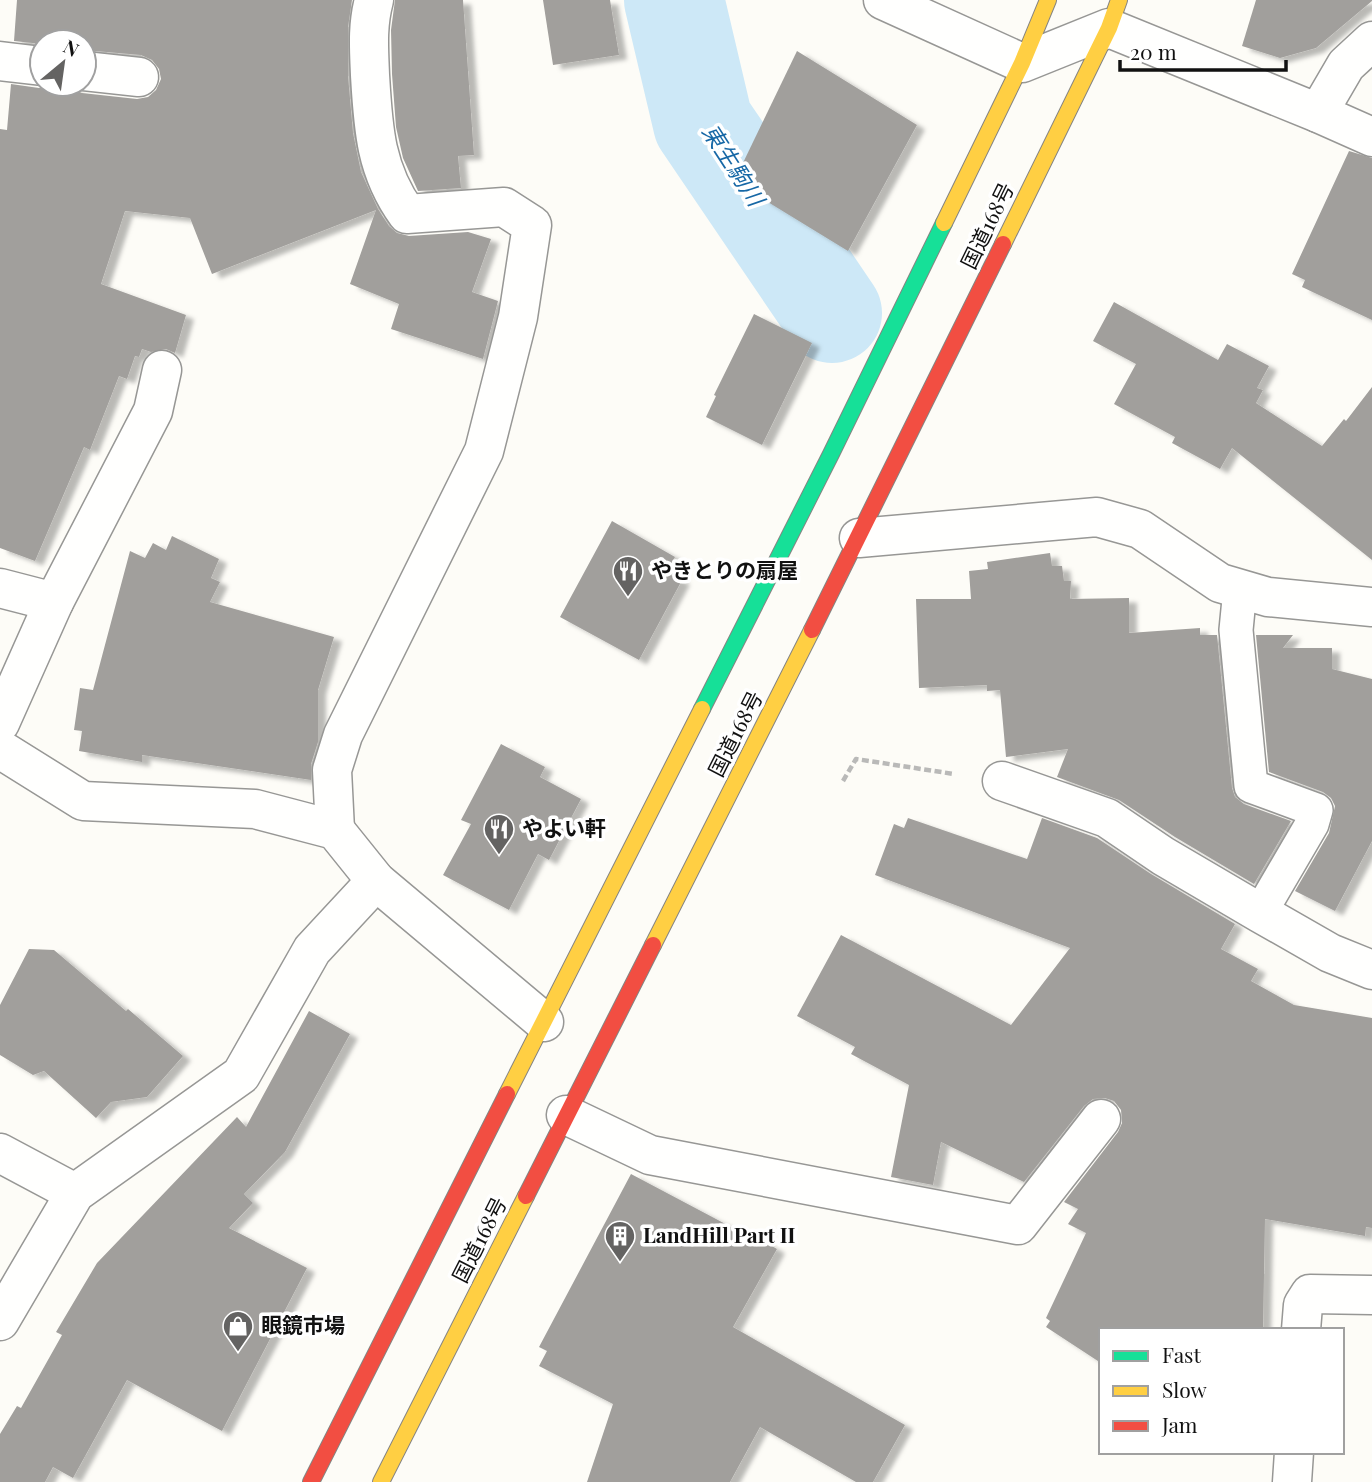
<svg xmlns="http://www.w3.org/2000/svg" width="1372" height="1482" viewBox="0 0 1372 1482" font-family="'Playfair Display','Noto Sans JP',serif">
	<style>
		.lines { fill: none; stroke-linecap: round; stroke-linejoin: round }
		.river { stroke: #cde8f7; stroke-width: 100 }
		.building { fill: #a19f9c; filter: url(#shadow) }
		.lane-casing { stroke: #979795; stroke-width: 36 }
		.street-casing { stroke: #979795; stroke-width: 41 }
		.fast-casing { stroke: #858482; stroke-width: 18 }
		.slow-casing { stroke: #858482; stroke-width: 18 }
		.jam-casing { stroke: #858482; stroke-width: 18 }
		.path { stroke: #b9b9b8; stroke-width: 4.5; stroke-dasharray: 7 3.5; stroke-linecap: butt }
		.lane { stroke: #fffffe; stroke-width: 33 }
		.street { stroke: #fffffe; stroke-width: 38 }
		.fast { stroke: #16e098; stroke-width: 16 }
		.slow { stroke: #ffcf43; stroke-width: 16 }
		.jam { stroke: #f24e42; stroke-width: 16 }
		.labels { text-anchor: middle; stroke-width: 7; stroke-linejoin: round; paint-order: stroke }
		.street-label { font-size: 21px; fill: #111; stroke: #fff }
		.poi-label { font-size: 21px; font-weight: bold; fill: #111; stroke: #fff; text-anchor: start }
		.water-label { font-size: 23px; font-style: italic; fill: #1768a6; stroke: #fff }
	</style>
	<defs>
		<filter id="shadow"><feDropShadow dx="8" dy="4.5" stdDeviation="2" flood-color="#0004"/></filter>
	</defs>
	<rect width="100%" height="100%" fill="#fdfcf7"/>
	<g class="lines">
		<path class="river" d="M674 0 703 123 832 313"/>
	</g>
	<g class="building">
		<path d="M17 0H352L348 27V76L353 133 361 172 378 209 389 226 397 233 409 236 468 232 491 239 472 292 498 301 483 359 391 329 399 304 350 284 376 210 212 274 190 218 125 211 101 284 186 315 175 353 166 349 151 352 142 349 139 357 135 356 127 379 119 376 90 450 84 447 35 561 0 548V129L7 130 11 84 39 88 53 84H67L72 89 82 93 137 99 148 97 156 90 161 79 159 69 152 60 141 55 84 50V42H42V44L14 41Z"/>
		<path d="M395 0H463L474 155 458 156 461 188 418 191 403 158 396 127 392 74 391 30Z"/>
		<path d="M543 0H610L619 55 553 65Z"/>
		<path d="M1256 0H1372V1L1316 48 1280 58 1242 46Z"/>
		<path d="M797 51 917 125 848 251 763 199 741 167Z"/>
		<path d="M1349 151 1372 158V320L1302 287 1305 280 1292 274Z"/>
		<path d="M1114 302 1218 360 1227 344 1269 366 1257 388 1263 390 1256 403 1322 446 1344 419 1346 421 1372 387V560L1232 448 1220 469 1172 443 1175 437 1114 404 1136 364 1093 341Z"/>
		<path d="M754 314 812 343 762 445 706 417 716 396 714 395Z"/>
		<path d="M612 521 675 557 666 573 682 580 639 660 560 617Z"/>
		<path d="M172 536 219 559 211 578 220 582 210 602 334 637 318 690V742L311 764V780L142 755V762L79 751 82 731 74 730 80 688 93 690 130 551 145 558 153 543 166 550Z"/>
		<path d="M1050 553 1052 566H1062L1064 581H1071L1070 599 1129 598V633L1200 628V635H1217L1232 788 1235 797 1244 804 1291 821 1254 884 1175 837 1119 800 1057 777 1068 749 1006 757 1000 690 987 691V685L919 688 916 599H971L969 571 988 569 987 562Z"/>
		<path d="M1256 635H1293L1283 648H1332V669L1372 679V841L1335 911 1295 891 1329 833 1335 806 1331 798 1323 792 1269 772Z"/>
		<path d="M501 744 545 767 540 777 581 799 549 860 538 854 509 910 443 875 471 824 461 820Z"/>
		<path d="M908 818 1027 859 1042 818 1097 838 1151 874 1235 924 1221 949 1258 969 1251 981 1294 1005 1372 1018V1228L1366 1227 1365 1236 1265 1219 1263 1330H1101V1363L1046 1327 1050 1321 1046 1318 1086 1233 1068 1224 1078 1209 1064 1202 1118 1132 1122 1123 1121 1110 1114 1101 1105 1098 1093 1099 1084 1106 1024 1182 941 1142 933 1185 891 1177 909 1085 851 1054 855 1047 797 1016 841 935 1011 1025 1070 948 875 875 894 824 904 828Z"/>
		<path d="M29 949 54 950 126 1011 128 1009 183 1056 147 1097 111 1102 96 1118 44 1071 33 1075 0 1055V1005Z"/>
		<path d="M309 1011 350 1034 285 1152 244 1194 253 1203 229 1228 307 1268 222 1431 127 1380 73 1478 53 1467 45 1482H0V1434L17 1406 21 1408 62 1335 56 1332 97 1263 237 1117 246 1127Z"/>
		<path d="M631 1174 733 1228 735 1225 777 1249 733 1327 905 1425 873 1482H856L760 1427 730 1482H587L613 1404 539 1366 547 1351 539 1347Z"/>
	</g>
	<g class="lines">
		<g class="lane-casing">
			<path id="lane" d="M1240 589 1236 630 1251 786 1316 810 1312 824 1260 913"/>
		</g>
		<g class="street-casing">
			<g id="street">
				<path d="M883 0 1022 63 1109 28 1318 113 1346 65 1372 41"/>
				<path d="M0 61 42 66"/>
				<path d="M84 71 139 77"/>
				<path d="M1318 113 1372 137"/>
				<path d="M859 538 1097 517 1140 529 1220 583 1268 597 1372 607"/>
				<path d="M0 588 54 602"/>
				<path d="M0 723 54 602 153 411 162 370"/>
				<path d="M0 749 83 801 255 809 335 830 376 881 544 1022"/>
				<path d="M1002 781 1107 818 1163 856 1260 913 1330 953 1372 970"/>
				<path d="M335 830 332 770 343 735 484 451 518 317 532 225 504 207 407 214C375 170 373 127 370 75 369 49 367 26 374 0"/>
				<path d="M566 1115 650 1155 1018 1225 1101 1119"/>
				<path d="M0 1153 75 1193"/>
				<path d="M0 1321 75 1193 241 1075 312 950 376 881"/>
				<path d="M1301 1330 1303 1305 1310 1294 1372 1295"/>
				<path d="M1292 1482 1294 1452"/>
			</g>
		</g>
		<g class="fast-casing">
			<path id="fast" d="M702 709 831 454 944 223"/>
		</g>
		<g class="slow-casing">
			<g id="slow">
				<path d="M944 223 1022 63 1048 0"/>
				<path d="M1003 244 1109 28 1119 0"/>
				<path d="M653 945 812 630"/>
				<path d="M507 1094 702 709"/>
				<path d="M381 1482 526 1196"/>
			</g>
		</g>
		<g class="jam-casing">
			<g id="jam">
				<path d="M812 630 1003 244"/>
				<path d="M526 1196 653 945"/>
				<path d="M311 1482 507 1094"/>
			</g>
		</g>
		<path class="path" d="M843 781 856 759 954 774"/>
		<use href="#lane" class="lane"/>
		<use href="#street" class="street"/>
		<use href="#fast" class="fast"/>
		<use href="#slow" class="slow"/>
		<use href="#jam" class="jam"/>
	</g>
	<defs>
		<g id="restaurant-pin" transform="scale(1.575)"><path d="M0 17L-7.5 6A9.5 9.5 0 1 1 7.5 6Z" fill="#646362" stroke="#fff"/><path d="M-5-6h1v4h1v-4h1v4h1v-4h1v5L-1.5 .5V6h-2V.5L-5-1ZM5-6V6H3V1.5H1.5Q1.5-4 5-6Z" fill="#fff"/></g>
		<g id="building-pin" transform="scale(1.575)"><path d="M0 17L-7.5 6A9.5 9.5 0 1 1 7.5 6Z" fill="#646362" stroke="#fff"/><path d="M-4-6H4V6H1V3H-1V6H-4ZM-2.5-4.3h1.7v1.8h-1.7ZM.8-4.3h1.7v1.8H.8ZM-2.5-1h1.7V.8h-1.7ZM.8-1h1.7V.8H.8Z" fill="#fff"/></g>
		<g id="shop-pin" transform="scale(1.575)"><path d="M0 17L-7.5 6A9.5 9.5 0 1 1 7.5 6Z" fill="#646362" stroke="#fff"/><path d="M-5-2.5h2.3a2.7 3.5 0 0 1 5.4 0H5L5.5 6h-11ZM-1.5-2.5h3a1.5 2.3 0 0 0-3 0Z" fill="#fff"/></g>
	</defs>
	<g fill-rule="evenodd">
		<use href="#restaurant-pin" x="628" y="571"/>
		<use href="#restaurant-pin" x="499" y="829"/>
		<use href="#building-pin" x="620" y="1236"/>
		<use href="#shop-pin" x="238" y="1326"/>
	</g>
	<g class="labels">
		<g class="street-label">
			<text transform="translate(988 226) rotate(-64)" y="7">国道168号</text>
			<text transform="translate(736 734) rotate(-63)" y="7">国道168号</text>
			<text transform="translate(480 1240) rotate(-63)" y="7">国道168号</text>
		</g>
		<g class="poi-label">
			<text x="651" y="578">やきとりの扇屋</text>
			<text x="522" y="836">やよい軒</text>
			<text x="643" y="1243">LandHill Part II</text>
			<text x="261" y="1333">眼鏡市場</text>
		</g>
		<g class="water-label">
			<text transform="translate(733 165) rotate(57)" y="8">東生駒川</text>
		</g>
	</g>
	<rect x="1099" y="1328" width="245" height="126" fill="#ffffff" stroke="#a0a0a0" stroke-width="2"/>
	<rect x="1113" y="1351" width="35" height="10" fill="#16e098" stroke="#a0a0a0" stroke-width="2"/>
	<text x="1162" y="1363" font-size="21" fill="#111111">Fast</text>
	<rect x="1113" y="1386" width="35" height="10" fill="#ffcf43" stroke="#a0a0a0" stroke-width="2"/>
	<text x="1162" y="1398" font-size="21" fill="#111111">Slow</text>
	<rect x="1113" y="1421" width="35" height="10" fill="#f24e42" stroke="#a0a0a0" stroke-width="2"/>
	<text x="1162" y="1433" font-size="21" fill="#111111">Jam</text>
	<g transform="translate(63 63) rotate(29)"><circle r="33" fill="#ffffff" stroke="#a0a0a0" stroke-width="2"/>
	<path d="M0-5L12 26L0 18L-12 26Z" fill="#646362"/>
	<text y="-10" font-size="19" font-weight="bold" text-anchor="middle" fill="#111111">N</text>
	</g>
	<path d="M1120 60v10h166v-10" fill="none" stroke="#111111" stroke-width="3.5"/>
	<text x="1130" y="60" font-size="21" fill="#111111" stroke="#ffffff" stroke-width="5" paint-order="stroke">20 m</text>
</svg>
